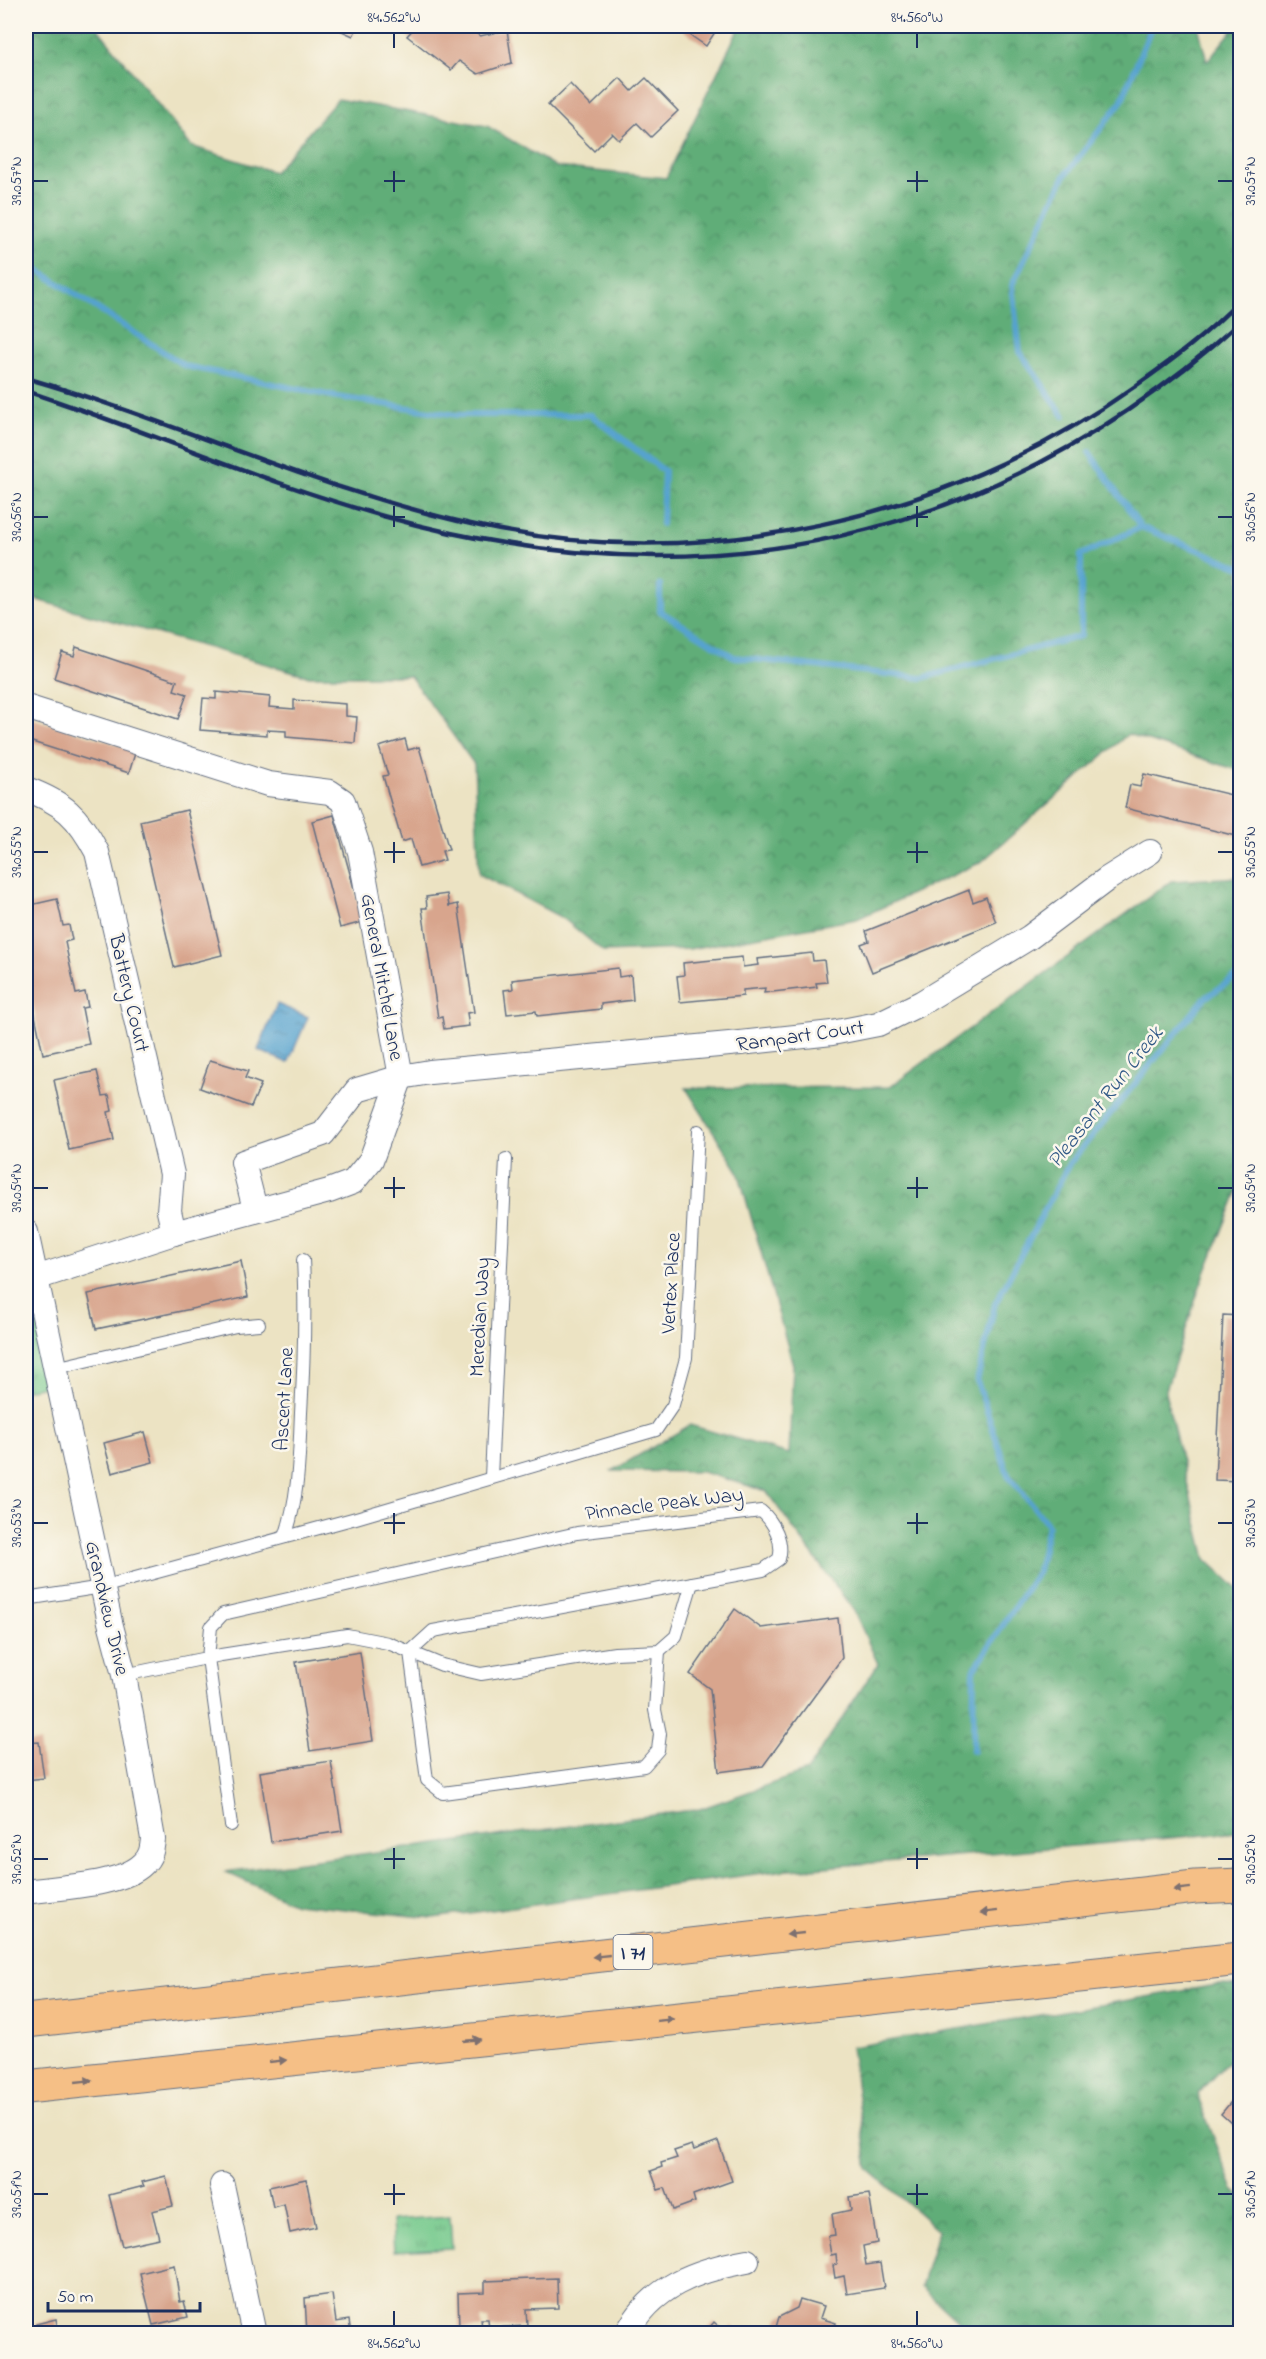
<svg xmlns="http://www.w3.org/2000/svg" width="1266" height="2359" viewBox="0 0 1266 2359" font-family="'Indie Flower',sans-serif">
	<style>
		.forest { fill: url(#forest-crowns); stroke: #3e6e6b; stroke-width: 1.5 }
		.park { fill: url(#park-tufts); stroke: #487c75; stroke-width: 1.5 }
		.water { fill: url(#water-ripples); stroke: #386996; stroke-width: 1.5 }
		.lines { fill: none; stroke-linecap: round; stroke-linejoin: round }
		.stream { stroke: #56a3cf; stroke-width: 6 }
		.building { fill: #d8a58d }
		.lane-casing { stroke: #646e81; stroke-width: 14 }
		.street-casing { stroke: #646e81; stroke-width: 26 }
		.highway-casing { stroke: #646e81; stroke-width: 35 }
		.lane { stroke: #fff; stroke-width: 12 }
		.street { stroke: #fff; stroke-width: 24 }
		.highway { stroke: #f5bf86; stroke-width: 33 }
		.rail { stroke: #1b2f5e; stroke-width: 4.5 }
		.oneway { fill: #7d7070 }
		.ticks { fill: none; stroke: #1b2f5e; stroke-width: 2 }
		.labels { text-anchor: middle; stroke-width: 5; stroke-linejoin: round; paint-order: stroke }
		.shield { fill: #fbf7ec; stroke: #5e6b89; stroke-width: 1.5 }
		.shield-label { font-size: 20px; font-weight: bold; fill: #1b2f5e }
		.street-label { font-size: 21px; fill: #1b2f5e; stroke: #fbf7ec }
		.water-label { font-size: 22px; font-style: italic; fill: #305886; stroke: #fbf7ec }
		.neatline { fill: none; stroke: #1b2f5e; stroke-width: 2 }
		.ticks-label { font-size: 15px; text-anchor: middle; fill: #1b2f5e }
	</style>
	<defs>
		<pattern id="forest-crowns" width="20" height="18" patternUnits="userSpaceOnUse" patternTransform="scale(1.5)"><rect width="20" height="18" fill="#60ad78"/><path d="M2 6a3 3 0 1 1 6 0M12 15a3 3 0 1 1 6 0" fill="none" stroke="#4e8d66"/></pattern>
		<pattern id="park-tufts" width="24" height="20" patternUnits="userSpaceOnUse" patternTransform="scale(1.5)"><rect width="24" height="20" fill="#75c98c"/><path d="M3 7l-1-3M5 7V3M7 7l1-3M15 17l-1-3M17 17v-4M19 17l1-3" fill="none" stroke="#5fa476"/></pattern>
		<pattern id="water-ripples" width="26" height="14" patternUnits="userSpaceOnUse" patternTransform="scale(1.5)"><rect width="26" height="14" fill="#56a3cf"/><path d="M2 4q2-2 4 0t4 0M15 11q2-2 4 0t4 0" fill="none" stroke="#4685ab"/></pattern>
	</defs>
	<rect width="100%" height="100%" fill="#fbf7ec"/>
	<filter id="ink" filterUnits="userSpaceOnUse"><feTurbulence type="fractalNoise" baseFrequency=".0167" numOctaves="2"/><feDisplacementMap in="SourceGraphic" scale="12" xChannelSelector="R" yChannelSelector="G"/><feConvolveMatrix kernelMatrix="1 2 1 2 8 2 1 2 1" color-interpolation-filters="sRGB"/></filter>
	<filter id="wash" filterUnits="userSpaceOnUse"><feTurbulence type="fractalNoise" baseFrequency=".008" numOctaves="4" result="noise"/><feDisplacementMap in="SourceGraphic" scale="24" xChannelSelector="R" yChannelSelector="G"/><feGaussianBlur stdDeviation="1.35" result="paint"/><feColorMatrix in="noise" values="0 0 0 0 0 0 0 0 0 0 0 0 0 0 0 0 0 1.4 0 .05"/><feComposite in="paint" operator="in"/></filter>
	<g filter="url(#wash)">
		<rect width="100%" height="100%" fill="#ece3c3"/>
		<g class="forest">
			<path d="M26 26H99V30L191 146 274 172 338 99 487 126 556 167 666 178 740 26H1198L1207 61 1236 26H1240V771L1128 734 981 862 857 919 689 949 604 952 564 919 479 874 474 764 410 676H309L26 597Z"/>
			<path d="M1240 877V1185L1200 1286 1165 1393 1206 1559 1240 1591V1832L778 1871 433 1918 295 1904 225 1872 700 1809 807 1771 878 1664 854 1611 766 1491 702 1472 612 1471 690 1425 789 1454 793 1365 738 1171 686 1088 890 1087 1171 881Z"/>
			<path d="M1217 1985 1240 1986V2049L1197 2094 1234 2190 1240 2195V2333H971L921 2287 938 2230 868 2169 851 2047Z"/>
		</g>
		<g class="park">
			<path d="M26 1232 58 1383 26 1390Z"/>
			<path d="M450 2216 452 2248 394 2251 392 2220Z"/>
		</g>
		<path class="water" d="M277 1004 308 1017 288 1063 258 1050Z"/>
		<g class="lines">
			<g class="stream">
				<path d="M26 262 185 366 337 397 457 415H591L664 471 662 524"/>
				<path d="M1064 416 1020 352 1012 285 1064 177 1121 102 1152 26"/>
				<path d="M1089 452 1141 527 1240 567"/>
				<path d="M660 585V611L734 657 922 678 1081 636V555L1141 527"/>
				<path d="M973 1751 974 1670 1038 1571 1048 1525 1008 1475 977 1381 995 1304 1069 1164 1205 998 1240 974"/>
			</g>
		</g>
		<g id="blocks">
			<g class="building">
				<path d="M336 26H358L353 36 335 28Z"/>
				<path d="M416 26H466L480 36 507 30 512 63 478 74 459 61 451 70 407 36Z"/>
				<path d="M677 26H712L717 29 706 46Z"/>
				<path d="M620 78 632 91 646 78 678 111 651 137 637 123 619 140 612 133 594 151 548 105 570 84 591 106Z"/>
				<path d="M76 647 177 681 174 690 187 694 178 719 54 678 62 652 74 656Z"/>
				<path d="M216 692 270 697 269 707 294 709V700L346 704V716L357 717 355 743 286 737V731L267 730V735L200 730 203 698 216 699Z"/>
				<path d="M30 718 136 750 129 773 26 740Z"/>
				<path d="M405 739 408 750 419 747 449 850 442 851 445 860 419 867 411 839 402 842 383 776 388 775 379 747Z"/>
				<path d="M1144 774 1240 797V837L1125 808 1130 785 1140 787Z"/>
				<path d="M187 810 222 955 174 967 140 821Z"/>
				<path d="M334 815 363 922 340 928 312 821Z"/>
				<path d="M969 890 973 902 986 897 996 922 872 972 861 944 869 941 866 931Z"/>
				<path d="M447 894 449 906 458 904 474 1012 467 1013 469 1026 444 1029 442 1017 438 1018 422 908H427L426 897Z"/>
				<path d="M57 899 63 926 69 925 72 940 65 942 76 994 85 992 88 1007 82 1008 89 1044 43 1054 26 972V906Z"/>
				<path d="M812 953 813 961 824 960 827 982 816 983 817 987 764 993 765 988 743 990V996L680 1002 677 976 684 975 683 963 742 957 743 967 758 965 757 959Z"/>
				<path d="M618 968 619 977 631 975 633 1000 601 1004V1009L537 1016 536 1011 507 1014 504 990 513 989 512 980Z"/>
				<path d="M210 1060 248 1071 245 1078 261 1084 251 1107 200 1088Z"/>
				<path d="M97 1071 103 1096 109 1095 112 1111 108 1112 114 1140 69 1150 54 1080Z"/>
				<path d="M241 1261 248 1297 96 1329 88 1294Z"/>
				<path d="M1223 1315 1240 1316V1481L1215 1480Z"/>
				<path d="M145 1432 153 1462 112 1473 104 1443Z"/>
				<path d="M735 1609 761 1628 838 1618 842 1658 763 1766 719 1772 710 1689 690 1674Z"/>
				<path d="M360 1652 373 1741 310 1751 296 1662Z"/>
				<path d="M39 1742 44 1778 26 1780V1743Z"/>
				<path d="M331 1761 342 1831 271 1842 260 1772Z"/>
				<path d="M1240 2091V2131L1221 2114Z"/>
				<path d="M718 2141 732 2181 693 2195 695 2202 673 2210 665 2188 658 2190 651 2171 662 2167 661 2163 677 2158 674 2151 692 2145 694 2150Z"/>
				<path d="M166 2176 173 2206 152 2211 159 2238 122 2246 109 2195 144 2186 142 2182Z"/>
				<path d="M306 2179 316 2227 290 2233 284 2204 273 2207 269 2187Z"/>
				<path d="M869 2194 877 2243 863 2246 866 2265 880 2263 884 2288 847 2294 844 2276 835 2278 833 2265 837 2264 836 2254 831 2255 828 2236 835 2235 832 2214 851 2210 849 2197Z"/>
				<path d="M174 2265 180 2302 184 2301 188 2317 153 2325 140 2273Z"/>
				<path d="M557 2278 558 2308 526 2309 527 2326 489 2328 488 2319H481L482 2328H459L458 2293 485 2292V2281Z"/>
				<path d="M332 2294 336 2322 349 2320 351 2334H307L305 2298Z"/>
				<path d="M800 2299 824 2306 820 2318 836 2323 833 2334H774L779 2317 797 2308Z"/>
				<path d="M56 2319 59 2334H38L36 2324Z"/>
				<path d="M714 2322 726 2333 732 2326 740 2334H704Z"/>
			</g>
		</g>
	</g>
	<g filter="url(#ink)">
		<use href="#blocks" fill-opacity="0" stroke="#646e81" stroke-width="1.5"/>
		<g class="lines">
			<g class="lane-casing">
				<g id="lane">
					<path d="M55 1368 236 1326 259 1324"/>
					<path d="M491 1477 506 1159"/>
					<path d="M285 1537C299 1497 299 1456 301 1413 304 1362 306 1312 303 1260"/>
					<path d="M26 1599 102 1587 356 1518 656 1430 673 1405 686 1358 698 1131"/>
					<path d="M124 1675 221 1655 347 1635 388 1643 442 1665 481 1674 615 1653 659 1651 676 1636 692 1583"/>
					<path d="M231 1825 208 1658 211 1627 223 1614 577 1533 761 1511C774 1522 784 1542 779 1559L763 1570 433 1631 410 1652 427 1780 443 1793 644 1766 658 1750 660 1734 655 1710 659 1651"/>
				</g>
			</g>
			<g class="street-casing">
				<g id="street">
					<path d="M26 707 268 784 330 792 343 801 360 852 401 1077 371 1160 353 1182 329 1191 174 1233 36 1278"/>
					<path d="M26 789C64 803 78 816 97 852L172 1174 169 1211 174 1233"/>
					<path d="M255 1209 243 1162 323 1134 357 1090 401 1077 430 1072 740 1043 832 1033 878 1024 921 1003 1030 937 1107 879 1150 852"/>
					<path d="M26 1232 110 1622 124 1675 153 1839C152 1849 151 1857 143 1864 121 1886 56 1887 26 1892"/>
					<path d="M222 2185 254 2334"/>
					<path d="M627 2334C651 2286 697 2270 747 2261"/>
				</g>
			</g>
			<g class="highway-casing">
				<g id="highway">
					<path d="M26 2021 1195 1887 1240 1885"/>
					<path d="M26 2087 1240 1959"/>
				</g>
			</g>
			<use href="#lane" class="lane"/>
			<use href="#street" class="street"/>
			<use href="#highway" class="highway"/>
			<g class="rail">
				<path d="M26 378C179 422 324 493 480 526 706 574 946 520 1134 387 1171 361 1209 333 1240 300"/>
				<path d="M26 391C146 430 262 482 383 516 702 606 993 545 1240 322"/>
			</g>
		</g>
		<defs><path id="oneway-solid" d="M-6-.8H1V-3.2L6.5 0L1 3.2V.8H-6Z" transform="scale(1.5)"/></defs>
		<g class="oneway">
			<use href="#oneway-solid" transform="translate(1182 1889) rotate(173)"/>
			<use href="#oneway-solid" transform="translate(989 1912) rotate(173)"/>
			<use href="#oneway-solid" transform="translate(795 1934) rotate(174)"/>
			<use href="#oneway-solid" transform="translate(601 1956) rotate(174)"/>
			<use href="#oneway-solid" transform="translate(665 2020) rotate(-6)"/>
			<use href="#oneway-solid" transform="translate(472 2040) rotate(-6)"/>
			<use href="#oneway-solid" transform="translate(278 2061) rotate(-6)"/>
			<use href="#oneway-solid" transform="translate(84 2081) rotate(-6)"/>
		</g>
	</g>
	<path class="ticks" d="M394 33V48M917 33V48M394 171V192M917 171V192M33 181H48M384 181H405M907 181H928M1218 181H1233M394 506V527M917 506V527M33 517H48M384 517H405M907 517H928M1218 517H1233M394 842V863M917 842V863M33 852H48M384 852H405M907 852H928M1218 852H1233M394 1177V1198M917 1177V1198M33 1188H48M384 1188H405M907 1188H928M1218 1188H1233M394 1513V1534M917 1513V1534M33 1523H48M384 1523H405M907 1523H928M1218 1523H1233M394 1848V1869M917 1848V1869M33 1859H48M384 1859H405M907 1859H928M1218 1859H1233M394 2184V2205M917 2184V2205M33 2194H48M384 2194H405M907 2194H928M1218 2194H1233M394 2311V2326M917 2311V2326"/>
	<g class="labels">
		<rect class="shield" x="613.5" y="1935" width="39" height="34" rx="4.5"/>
		<g class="shield-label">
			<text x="633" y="1959">I 71</text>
		</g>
		<g class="street-label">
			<text transform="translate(383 977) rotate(80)" y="7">General Mitchel Lane</text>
			<text transform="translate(130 993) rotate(77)" y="7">Battery Court</text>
			<text transform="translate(800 1035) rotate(-8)" y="7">Rampart Court</text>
			<text transform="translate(670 1283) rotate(-87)" y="7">Vertex Place</text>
			<text transform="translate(479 1317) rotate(-87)" y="7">Meredian Way</text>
			<text transform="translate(283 1399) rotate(-87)" y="7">Ascent Lane</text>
			<text transform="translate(664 1503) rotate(-7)" y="7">Pinnacle Peak Way</text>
			<text transform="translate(108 1608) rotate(77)" y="7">Grandview Drive</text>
		</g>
		<g class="water-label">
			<text transform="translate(1104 1096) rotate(-52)" y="8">Pleasant Run Creek</text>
		</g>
	</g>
	<rect width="1266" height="2359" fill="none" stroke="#fbf7ec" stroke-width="66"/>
	<path d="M48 2302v9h152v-9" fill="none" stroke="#1b2f5e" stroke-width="3"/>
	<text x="57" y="2302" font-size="18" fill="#1b2f5e" stroke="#fbf7ec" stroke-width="4.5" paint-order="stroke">50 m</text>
	<rect x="33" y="33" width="1200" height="2293" class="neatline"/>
	<g class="ticks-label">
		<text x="394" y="22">84.562°W</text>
		<text x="917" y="22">84.560°W</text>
		<text transform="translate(16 181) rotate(-90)" y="5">39.057°N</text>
		<text transform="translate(1250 181) rotate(-90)" y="5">39.057°N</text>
		<text transform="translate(16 517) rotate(-90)" y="5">39.056°N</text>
		<text transform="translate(1250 517) rotate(-90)" y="5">39.056°N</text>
		<text transform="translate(16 852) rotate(-90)" y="5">39.055°N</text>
		<text transform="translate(1250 852) rotate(-90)" y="5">39.055°N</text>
		<text transform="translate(16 1188) rotate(-90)" y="5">39.054°N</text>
		<text transform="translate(1250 1188) rotate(-90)" y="5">39.054°N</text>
		<text transform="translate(16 1523) rotate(-90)" y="5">39.053°N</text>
		<text transform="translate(1250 1523) rotate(-90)" y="5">39.053°N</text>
		<text transform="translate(16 1859) rotate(-90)" y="5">39.052°N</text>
		<text transform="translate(1250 1859) rotate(-90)" y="5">39.052°N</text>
		<text transform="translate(16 2194) rotate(-90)" y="5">39.051°N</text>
		<text transform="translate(1250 2194) rotate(-90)" y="5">39.051°N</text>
		<text x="394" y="2348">84.562°W</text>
		<text x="917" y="2348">84.560°W</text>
	</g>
</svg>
